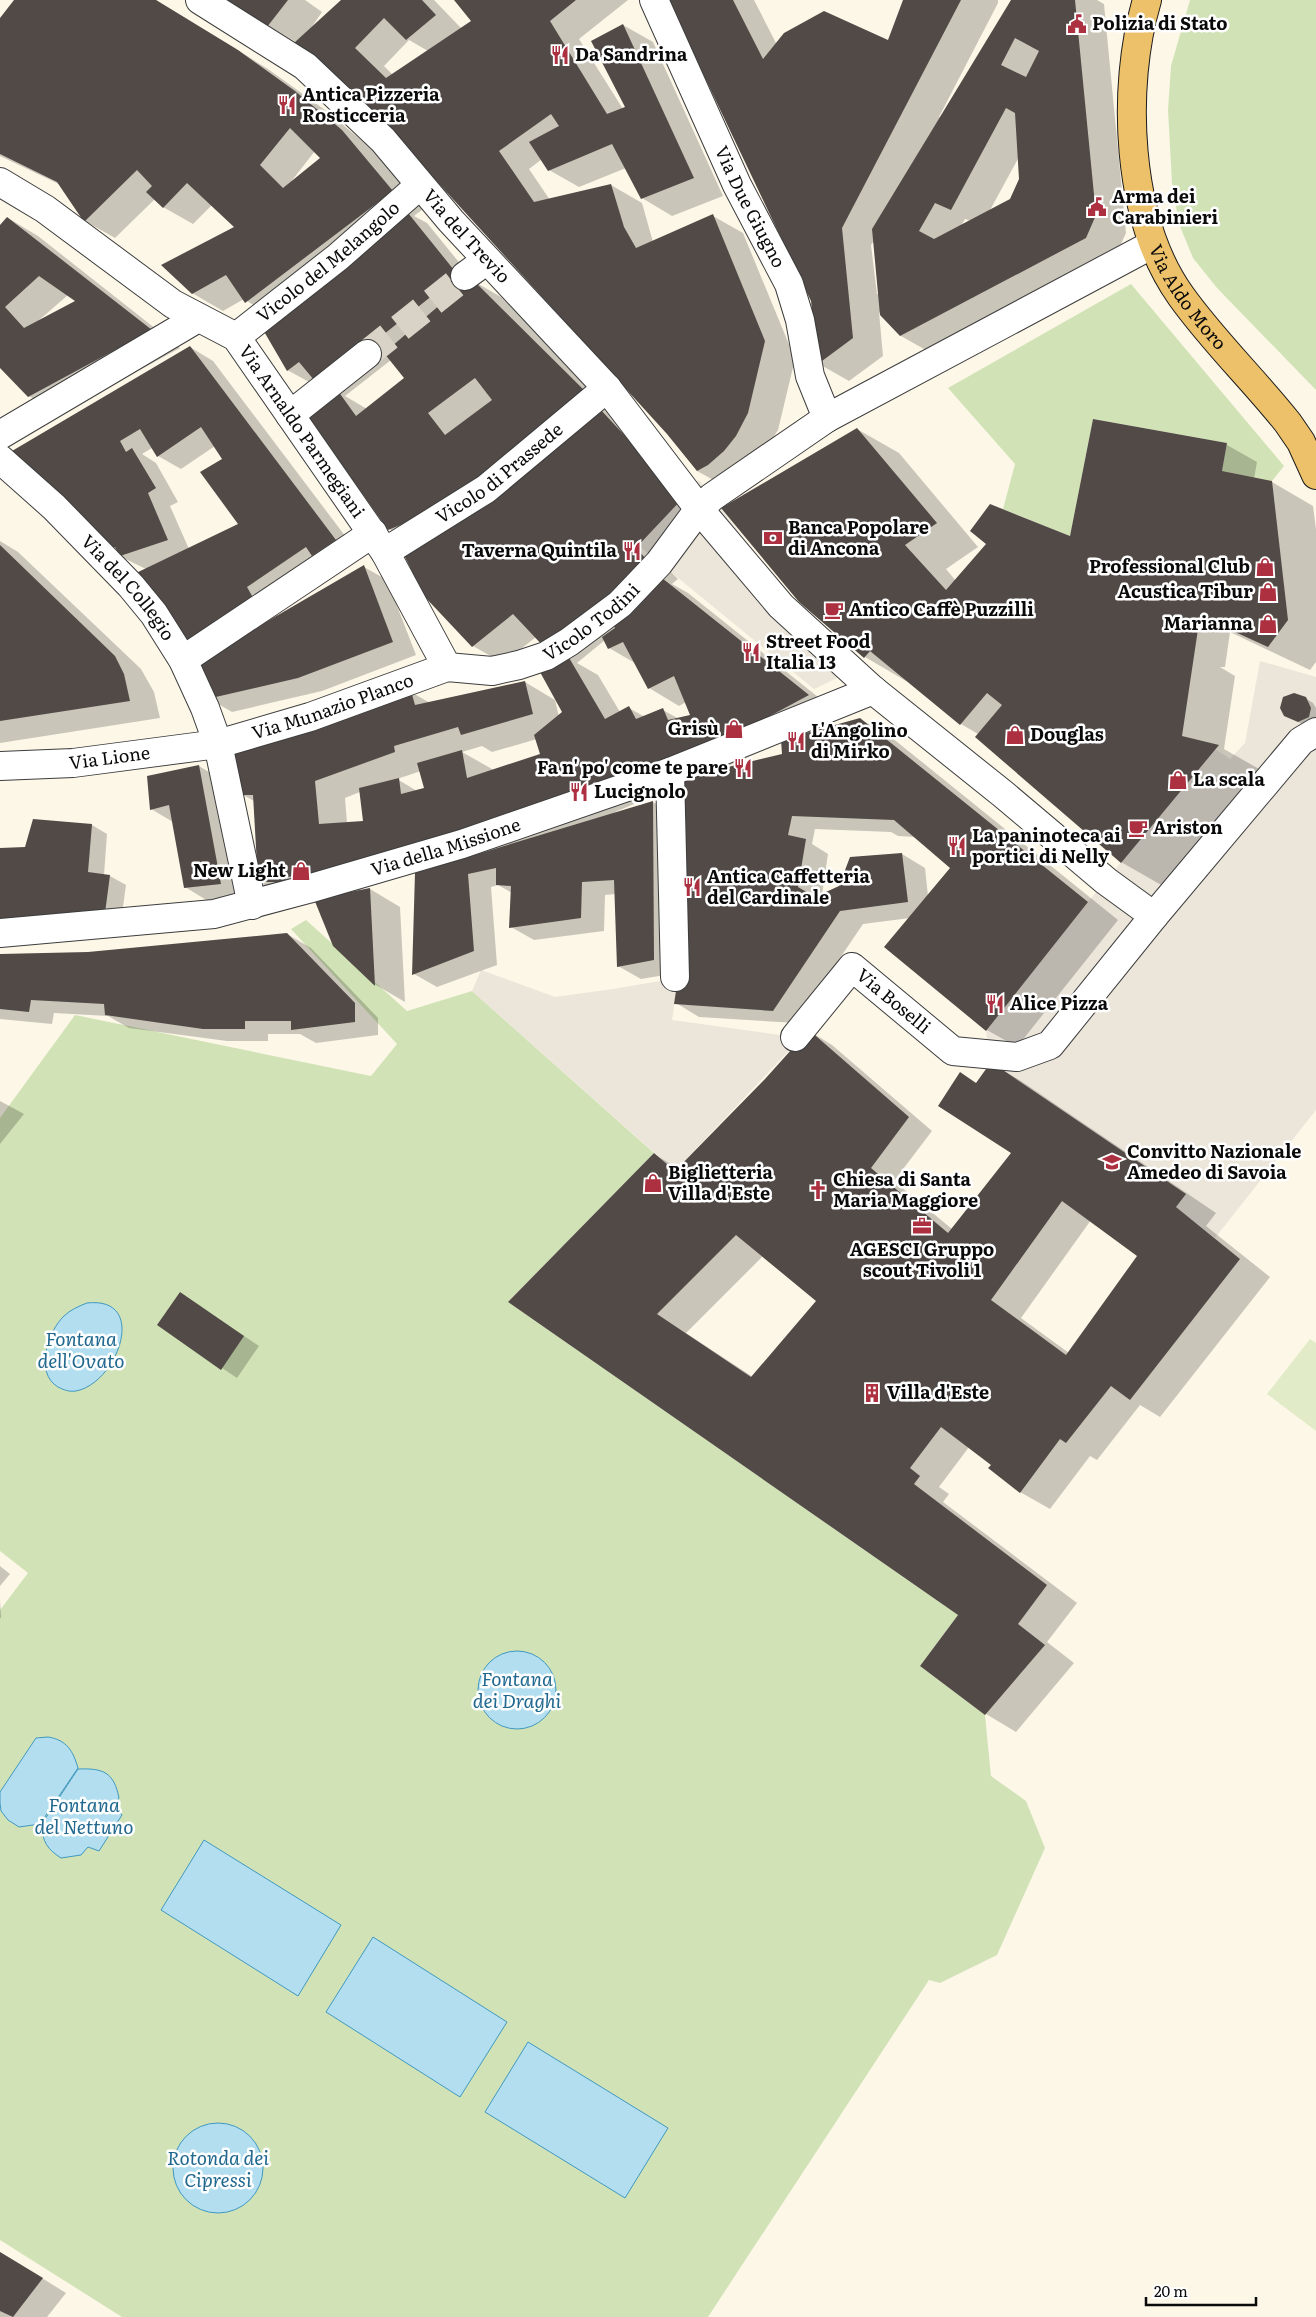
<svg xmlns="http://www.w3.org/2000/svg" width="1316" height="2317" viewBox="0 0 1316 2317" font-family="Literata,serif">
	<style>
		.green { fill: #d1e3b6 }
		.pitch { fill: #e2ebc7 }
		.plaza { fill: #ebe5da }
		.water { fill: #b2def0; stroke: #4098c0 }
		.shadow { fill: #0003; fill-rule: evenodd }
		.building { fill: #514a47; fill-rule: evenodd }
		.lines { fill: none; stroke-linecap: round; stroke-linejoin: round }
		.minor-tunnel { stroke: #d9d3c7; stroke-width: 28; stroke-dasharray: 28 14; stroke-linecap: butt }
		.minor-casing { stroke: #3d3d3d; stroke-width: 30 }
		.major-casing { stroke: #1b1b1b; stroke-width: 30 }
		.minor { stroke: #fff; stroke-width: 28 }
		.major { stroke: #ecc16a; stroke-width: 28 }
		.labels { text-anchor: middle; stroke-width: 5; stroke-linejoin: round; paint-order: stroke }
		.poi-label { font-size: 18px; font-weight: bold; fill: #0a0a0a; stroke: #fff; text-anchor: start }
		.street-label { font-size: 18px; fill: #0a0a0a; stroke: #fff }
		.water-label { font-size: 19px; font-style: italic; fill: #20688f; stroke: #fff }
	</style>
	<rect width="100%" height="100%" fill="#fdf7e8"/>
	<g class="green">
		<path d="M1190 0H1316V390L1217 288 1193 258 1179 224 1172 183 1168 110 1171 66Z"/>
		<path d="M1131 284 1284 466 1272 481 1222 471 1227 443 1093 419 1070 536 1003 509 1015 464 948 388Z"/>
		<path d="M306 920 407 1011 472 991 654 1153 508 1302 958 1615 920 1666 985 1715 991 1776 1026 1801 1045 1848 997 1955 940 1983 929 1980 708 2317H122L0 2240V1610L28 1573 0 1551V1118L75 1015 371 1076 397 1044 291 929Z"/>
	</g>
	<path class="pitch" d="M1310 1339 1316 1343V1431L1267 1394Z"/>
	<g class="plaza">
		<path d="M699 480 797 607 852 671 814 689 639 546Z"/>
		<path d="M1260 661 1316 677V1110L1215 1238 1176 1207 1186 1194 991 1062 986 1031 1088 902 1215 749 1230 759 1245 743Z"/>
		<path d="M481 970 555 997 613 989 678 978 672 1020 795 1037 799 1040 675 1171 472 991Z"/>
	</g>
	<g class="water">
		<path d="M87 1303C149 1296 118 1383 76 1391 69 1392 64 1390 58 1387 34 1373 48 1331 64 1316 70 1310 79 1306 87 1303Z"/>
		<circle cx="517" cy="1690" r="39"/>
		<path d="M48 1737C67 1740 73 1751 78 1768L40 1824 19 1827 8 1820 1 1811 0 1803V1792L36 1738Z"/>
		<path d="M78 1769C103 1768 114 1772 119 1798L114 1806 122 1815 99 1851 88 1847 81 1855 61 1858C47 1849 43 1842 41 1825Z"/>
		<path d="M204 1840 341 1925 298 1996 161 1910Z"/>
		<path d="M373 1937 507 2022 460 2097 326 2012Z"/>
		<path d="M528 2042 668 2128 625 2198 485 2112Z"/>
		<circle cx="218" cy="2168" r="45"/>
	</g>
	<g class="shadow">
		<path d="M16 0H156L268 69 325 110 372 149 423 209 414 216 427 223 475 282 501 297 617 412 611 416 629 427 712 516 665 566 678 579 672 584 688 593 838 713 793 737 860 719 891 737 1118 920 1017 1047 987 1030 886 947 910 918 863 924 796 1023 699 1017 676 1003 686 922 680 785 615 812V814L653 802 676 816 677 973 641 979 618 966 616 894 605 895 604 931 534 940 511 927 512 893 498 885 491 887 497 965 437 987 414 974 472 857 469 855 361 889V891L370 889 400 907 405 1002 376 985 334 945 352 891 316 893 290 899 259 882 254 801 243 795 411 692 430 703 525 682 555 700 559 717 564 713 566 659 536 637 503 663 473 646 415 544 389 529 311 383 287 370 275 319 244 299 223 311 192 293 237 227 212 205 193 224 163 207 155 199 115 238 85 221 61 185 0 156V20ZM315 151 322 158 290 183ZM391 360 405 378 367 409 345 396ZM605 640 609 648 635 663 649 688 679 706 686 702 692 715 679 719 663 710 645 717 629 708 620 712 598 675 577 663ZM537 739 541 755 493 771 492 769 462 752 482 746 492 752ZM782 743 783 755 725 769V767ZM421 771 426 788 417 791 397 779ZM360 792 365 822 347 823 345 798ZM815 829 891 832 898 836 915 837 952 868 928 896 925 868 902 854 822 895 828 854 812 844Z"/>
		<path d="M225 0H305L322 12 309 31 343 0H434L461 28 472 21 455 0H628L579 39 623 109 627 108 623 25 653 42 723 196 672 216 642 198 626 168 579 187 549 170 542 159 529 169 550 200 611 185 642 203 653 242 713 216 743 233 795 359 778 430 754 468 728 488 697 471 668 433 370 106 296 42ZM409 40 428 51 393 75 384 66Z"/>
		<path d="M670 0H754L777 45 889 42 904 0H998V3L939 117 941 118 1012 0H1097L1104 4 1126 233 1116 255 931 353 901 336 879 312 883 356 849 381 819 364 812 300ZM1019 157 1020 180 1011 200 989 212ZM965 219 971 221 961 226ZM874 241 879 294H877L871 245Z"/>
		<path d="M8 218 38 236 180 348 59 414 29 396 0 366V227ZM68 295 78 302 38 321Z"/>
		<path d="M190 347 213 361 358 553 270 601 278 616 364 567 387 580 416 655 322 691 232 712 208 698 146 569 107 550 14 451ZM215 446 223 459 240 524 189 549 170 506 178 502 156 463 142 454 152 448 158 456 181 469Z"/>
		<path d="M1094 420 1227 445 1257 462 1254 479 1272 482 1313 506 1316 529V662L1310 670 1230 632 1225 667H1220L1235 676 1224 749 1259 769 1163 886 1121 862 978 734 961 724 907 680 906 681 865 657 800 601 857 429 899 453 978 547 946 569 956 581 1071 539Z"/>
		<path d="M0 541 18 552 141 669 154 692 160 718 0 743Z"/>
		<path d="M1305 698 1313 703 1316 708V721L1306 726 1285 715Z"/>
		<path d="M199 766 222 780 244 897 208 901 185 887 173 822 151 809Z"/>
		<path d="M92 825 107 834 104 875 110 876 126 885 121 921 0 928V850L26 848Z"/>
		<path d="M287 934 311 948 378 1018V1035L316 1043 300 1034H268V1041H227L129 1028 108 1016 54 1013 52 1024 0 1019V955L88 953Z"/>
		<path d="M809 1031 832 1045 932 1131 894 1181 952 1229 1013 1152 961 1074 977 1084 991 1063 1021 1081 1216 1213 1206 1226 1270 1277 1160 1417 1140 1405 1097 1460 1090 1456 1050 1509 1020 1492 993 1464 969 1447 939 1487 949 1494 943 1502 1077 1603 1047 1642 1074 1663 1016 1732 986 1714 921 1666 960 1615 510 1302 654 1154 679 1169 768 1077ZM1091 1220 1139 1255 1069 1353 1021 1318ZM763 1256 818 1301 753 1377 686 1333Z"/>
		<path d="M0 1101 24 1114 0 1144Z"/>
		<path d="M180 1293 259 1346 237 1378 158 1325Z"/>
		<path d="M0 1566 10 1574 0 1586Z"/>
		<path d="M0 1600 1 1617 0 1619Z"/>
		<path d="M0 2252 66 2293 47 2317H0Z"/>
	</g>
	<g class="building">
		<path d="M14 0H156L238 50 295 91 342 130 393 191 245 303 226 275 192 294 161 265 234 227 187 183 163 208 146 192 152 186 137 170 84 222 57 182 0 154V18ZM290 128 320 158 283 188 260 165Z"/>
		<path d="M222 0H288L267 27Z"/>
		<path d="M341 0H422L436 15 406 40 384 18 355 48 386 78 471 21 454 0H576L550 21 607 114 625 107 591 41 623 24 694 178 641 199 612 144 548 171 529 142 559 126 551 114 499 151 534 202 611 184 624 227 636 248 713 214 765 341 748 413 736 436 724 451 708 465 697 471 667 434 369 107 294 43Z"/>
		<path d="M668 0H733L763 59 784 33 824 11 888 40 903 0H961L842 228 853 338 818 364 811 301Z"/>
		<path d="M1011 0H1075L1096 215 1086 238 900 336 880 315 872 229ZM1015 38 1039 51 1026 77 1001 65ZM1006 108 1015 113 1019 179 1010 199 934 239 919 231 935 203 951 210Z"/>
		<path d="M404 208 458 275 319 386 299 362 287 371 262 328Z"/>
		<path d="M7 217 152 330 28 397 0 368V225ZM39 276 75 301 24 328 5 307Z"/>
		<path d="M471 278 588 394 463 491 430 513 388 530 306 414 338 391 356 416 404 378 384 353ZM475 378 492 400 445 435 428 413Z"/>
		<path d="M190 346 336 540 312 556 306 547 247 587 256 603 185 649 134 574 238 524 200 472 222 459 201 427 157 457 140 429 120 441 126 452 132 448 156 488 148 493 168 540 120 556 115 547 106 551 12 451Z"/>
		<path d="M599 408 683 498 636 548 648 561 545 648 513 614 472 647 424 596 402 551Z"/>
		<path d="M1093 419 1227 443 1222 471 1272 481 1288 620 1268 647 1200 616 1182 736 1219 745 1121 863 975 737 1002 705 987 693 960 725 870 651 864 658 799 602 721 508 857 428 937 523 905 545 946 590 986 544 970 531 990 504 1070 536Z"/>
		<path d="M0 545 115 656 124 674 130 701 0 721Z"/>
		<path d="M364 565 393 642 298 678 207 699 192 665Z"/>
		<path d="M657 574 809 695 742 731 560 805 324 874 286 877 285 882H258L253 795H242L232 752 411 691 415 705 525 681 533 714 461 735 458 727 394 746 395 752 315 781 319 824 363 821 359 788 399 778 401 794 424 788 417 763 462 750 467 778 540 754 534 735 562 712 540 672 568 656 605 719 629 706 636 719 663 708 668 720 690 715 674 676 648 689 623 642 608 649 602 637 615 628 610 619Z"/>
		<path d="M1294 693 1306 697 1311 708 1309 717 1298 722 1284 716 1280 708 1283 697Z"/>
		<path d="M860 718 1088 902 986 1031 884 947 950 868 894 820 792 816 788 835 806 839 798 887 815 897 839 886 850 857 902 853 908 902 840 911 773 1011 674 1004 678 978V779L782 754 781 740Z"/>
		<path d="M199 765 221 884 184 888 169 805 150 810 147 776Z"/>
		<path d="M653 801 654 960 617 967 614 880 582 882 581 918 509 928 511 886 496 885V868L468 874 474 951 412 975 415 873Z"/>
		<path d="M33 819 92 824 88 872 110 875 105 913 0 919V848L25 847Z"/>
		<path d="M370 888 375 986 333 946 314 899Z"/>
		<path d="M287 933 355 1003V1022L291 1030V1021H245V1029H203L105 1015 104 1004 31 1000 29 1012 0 1009V954L88 952Z"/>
		<path d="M809 1030 909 1117 871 1168 948 1233 1011 1153 938 1106 960 1072 976 1083 991 1062 1186 1194 1176 1207 1240 1259 1130 1400 1111 1386 1066 1443 1060 1439 1020 1493 988 1468 991 1465 941 1427 910 1468 920 1476 914 1484 1047 1585 1018 1624 1045 1645 985 1715 920 1666 958 1615 508 1302 654 1153 675 1171 765 1079ZM1062 1201 1137 1256 1066 1355 991 1300ZM736 1235 816 1301 751 1377 657 1314Z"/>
		<path d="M180 1292 244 1336 221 1370 157 1325Z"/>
		<path d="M0 2252 43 2278 13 2317 0 2311Z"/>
	</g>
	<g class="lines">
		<path class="minor-tunnel" d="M367 354 465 276"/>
		<g class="minor-casing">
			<g id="minor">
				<path id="s1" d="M200 0 305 66 383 140 451 221 607 388 699 509 781 606 873 690 1003 794 1106 881 1154 916"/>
				<path id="s2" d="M654 0 737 185 789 284 800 320 810 376 827 418 1153 244"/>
				<path id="s3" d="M0 182 45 209 173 304 236 337 385 552 447 667"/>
				<path d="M465 276 487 260"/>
				<path id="s4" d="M236 337 338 257 420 185"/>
				<path d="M290 415 367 354"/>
				<path d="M0 435 198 318"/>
				<path id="s5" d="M0 459 54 507 131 586 154 614 183 660 205 708 218 744 252 905"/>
				<path id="s6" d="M385 552 486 489 607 388"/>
				<path d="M183 660 373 533"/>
				<path id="s7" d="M0 766 73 763 218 744 310 717 447 667 492 671 519 665 546 656 569 642 620 604 659 563 699 509 712 497 827 418"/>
				<path d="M670 772 675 977"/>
				<path id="s8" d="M0 933 214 914 308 889 462 844 670 772 873 690"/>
				<path id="s9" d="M795 1037 852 967 953 1051 1017 1057 1050 1045 1154 916 1301 741 1316 732"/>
			</g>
		</g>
		<g class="major-casing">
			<g id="major">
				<path id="s10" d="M1147 0C1121 88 1126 219 1181 296 1213 341 1254 380 1288 423L1301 442 1316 475"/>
			</g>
		</g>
		<use href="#minor" class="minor"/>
		<use href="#major" class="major"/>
	</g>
	<defs>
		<g id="civic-bare" transform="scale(1.5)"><path d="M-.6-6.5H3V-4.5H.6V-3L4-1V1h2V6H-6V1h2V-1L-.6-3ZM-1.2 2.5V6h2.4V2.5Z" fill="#ac3040" stroke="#fff" stroke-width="2.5" paint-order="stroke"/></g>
		<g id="restaurant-bare" transform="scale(1.5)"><path d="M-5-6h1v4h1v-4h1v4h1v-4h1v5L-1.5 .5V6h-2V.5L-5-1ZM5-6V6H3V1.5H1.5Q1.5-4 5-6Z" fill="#ac3040" stroke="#fff" stroke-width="2.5" paint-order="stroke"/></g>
		<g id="bank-bare" transform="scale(1.5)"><path d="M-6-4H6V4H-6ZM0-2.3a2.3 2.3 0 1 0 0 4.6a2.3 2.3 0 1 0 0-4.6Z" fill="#ac3040" stroke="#fff" stroke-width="2.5" paint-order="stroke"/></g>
		<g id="shop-bare" transform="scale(1.5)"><path d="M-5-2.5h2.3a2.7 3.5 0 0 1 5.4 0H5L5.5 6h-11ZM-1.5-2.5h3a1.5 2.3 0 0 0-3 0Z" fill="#ac3040" stroke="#fff" stroke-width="2.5" paint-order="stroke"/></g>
		<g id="cafe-bare" transform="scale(1.5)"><path d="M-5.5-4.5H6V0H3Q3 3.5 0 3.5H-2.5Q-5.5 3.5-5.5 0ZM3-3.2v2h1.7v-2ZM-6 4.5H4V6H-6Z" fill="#ac3040" stroke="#fff" stroke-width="2.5" paint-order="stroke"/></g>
		<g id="school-bare" transform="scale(1.5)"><path d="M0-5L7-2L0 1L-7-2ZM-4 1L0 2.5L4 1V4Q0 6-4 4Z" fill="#ac3040" stroke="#fff" stroke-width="2.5" paint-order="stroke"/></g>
		<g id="church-bare" transform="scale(1.5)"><path d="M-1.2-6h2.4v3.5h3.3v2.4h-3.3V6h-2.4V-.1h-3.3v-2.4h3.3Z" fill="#ac3040" stroke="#fff" stroke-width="2.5" paint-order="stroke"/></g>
		<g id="office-bare" transform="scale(1.5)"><path d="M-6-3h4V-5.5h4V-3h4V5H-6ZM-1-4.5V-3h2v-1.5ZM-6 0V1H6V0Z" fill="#ac3040" stroke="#fff" stroke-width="2.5" paint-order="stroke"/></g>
		<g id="building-bare" transform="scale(1.5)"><path d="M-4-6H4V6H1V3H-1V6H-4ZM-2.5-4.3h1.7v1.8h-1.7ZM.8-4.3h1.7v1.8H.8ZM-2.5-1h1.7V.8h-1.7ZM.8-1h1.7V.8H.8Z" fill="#ac3040" stroke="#fff" stroke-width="2.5" paint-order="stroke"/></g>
	</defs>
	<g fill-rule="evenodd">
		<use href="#civic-bare" x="1077" y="24"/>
		<use href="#restaurant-bare" x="560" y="55"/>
		<use href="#restaurant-bare" x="287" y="105"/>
		<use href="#civic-bare" x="1097" y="207"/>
		<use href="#bank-bare" x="773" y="538"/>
		<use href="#restaurant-bare" x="632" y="551"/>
		<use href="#shop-bare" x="1265" y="567"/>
		<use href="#shop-bare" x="1268" y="592"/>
		<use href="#cafe-bare" x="834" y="610"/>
		<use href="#shop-bare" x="1268" y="624"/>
		<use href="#restaurant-bare" x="751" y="652"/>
		<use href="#shop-bare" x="734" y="729"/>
		<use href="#shop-bare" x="1015" y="735"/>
		<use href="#restaurant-bare" x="796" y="741"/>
		<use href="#restaurant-bare" x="743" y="768"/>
		<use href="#shop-bare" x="1178" y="780"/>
		<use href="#restaurant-bare" x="579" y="792"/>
		<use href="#cafe-bare" x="1138" y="828"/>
		<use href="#restaurant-bare" x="957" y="846"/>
		<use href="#shop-bare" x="301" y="871"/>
		<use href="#restaurant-bare" x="692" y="887"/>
		<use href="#restaurant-bare" x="995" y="1004"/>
		<use href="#school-bare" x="1112" y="1162"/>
		<use href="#shop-bare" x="653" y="1183"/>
		<use href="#church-bare" x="818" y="1190"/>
		<use href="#office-bare" x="922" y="1226"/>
		<use href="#building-bare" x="872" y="1393"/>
	</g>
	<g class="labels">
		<g class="poi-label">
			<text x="1092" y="30">Polizia di Stato</text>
			<text x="575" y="61">Da Sandrina</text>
			<text x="302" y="101">Antica Pizzeria<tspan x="302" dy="21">Rosticceria</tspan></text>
			<text x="1112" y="203">Arma dei<tspan x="1112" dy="21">Carabinieri</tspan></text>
			<text x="788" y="534">Banca Popolare<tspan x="788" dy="21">di Ancona</tspan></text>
			<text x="617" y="557" text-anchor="end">Taverna Quintila</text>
			<text x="1250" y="573" text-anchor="end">Professional Club</text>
			<text x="1253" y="598" text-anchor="end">Acustica Tibur</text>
			<text x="849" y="616">Antico Caffè Puzzilli</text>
			<text x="1253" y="630" text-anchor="end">Marianna</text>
			<text x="766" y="648">Street Food<tspan x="766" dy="21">Italia 13</tspan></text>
			<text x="719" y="735" text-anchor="end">Grisù</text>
			<text x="811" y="737">L'Angolino<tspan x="811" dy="21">di Mirko</tspan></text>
			<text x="1030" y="741">Douglas</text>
			<text x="728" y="774" text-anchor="end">Fa n' po' come te pare</text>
			<text x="1193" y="786">La scala</text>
			<text x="594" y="798">Lucignolo</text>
			<text x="1153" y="834">Ariston</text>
			<text x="972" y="842">La paninoteca ai<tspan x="972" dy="21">portici di Nelly</tspan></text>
			<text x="286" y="877" text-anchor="end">New Light</text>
			<text x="707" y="883">Antica Caffetteria<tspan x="707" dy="21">del Cardinale</tspan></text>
			<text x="1010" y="1010">Alice Pizza</text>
			<text x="1127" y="1158">Convitto Nazionale<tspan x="1127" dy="21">Amedeo di Savoia</tspan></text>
			<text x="668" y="1179">Biglietteria<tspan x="668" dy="21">Villa d'Este</tspan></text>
			<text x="833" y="1186">Chiesa di Santa<tspan x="833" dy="21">Maria Maggiore</tspan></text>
			<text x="922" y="1256" text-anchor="middle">AGESCI Gruppo<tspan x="922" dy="21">scout Tivoli 1</tspan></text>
			<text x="887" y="1399">Villa d'Este</text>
		</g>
		<g class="street-label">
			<text dy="6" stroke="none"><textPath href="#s2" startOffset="228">Via Due Giugno</textPath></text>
			<text dy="6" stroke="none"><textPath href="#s1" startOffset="359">Via del Trevio</textPath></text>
			<text dy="6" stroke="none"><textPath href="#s4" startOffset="119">Vicolo del Melangolo</textPath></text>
			<text dy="6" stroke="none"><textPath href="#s10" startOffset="311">Via Aldo Moro</textPath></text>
			<text dy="6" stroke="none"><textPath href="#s3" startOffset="398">Via Arnaldo Parmegiani</textPath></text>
			<text dy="6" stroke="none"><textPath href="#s6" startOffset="139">Vicolo di Prassede</textPath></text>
			<text dy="6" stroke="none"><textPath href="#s5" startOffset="182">Via del Collegio</textPath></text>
			<text dy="6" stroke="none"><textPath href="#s7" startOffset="619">Vicolo Todini</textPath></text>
			<text dy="6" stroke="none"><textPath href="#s7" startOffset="340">Via Munazio Planco</textPath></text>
			<text dy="6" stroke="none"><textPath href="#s7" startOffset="110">Via Lione</textPath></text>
			<text dy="6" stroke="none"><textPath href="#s8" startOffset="456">Via della Missione</textPath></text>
			<text dy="6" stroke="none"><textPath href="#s9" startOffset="144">Via Boselli</textPath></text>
		</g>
		<g class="water-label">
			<text x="81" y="1346">Fontana<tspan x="81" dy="22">dell'Ovato</tspan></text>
			<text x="517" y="1686">Fontana<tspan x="517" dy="22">dei Draghi</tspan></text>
			<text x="84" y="1812">Fontana<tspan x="84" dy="22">del Nettuno</tspan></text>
			<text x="218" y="2165">Rotonda dei<tspan x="218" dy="22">Cipressi</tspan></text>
		</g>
	</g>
	<path d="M1146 2297v8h110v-8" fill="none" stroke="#0a0a0a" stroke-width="2.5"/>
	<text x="1154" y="2297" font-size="15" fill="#0a0a0a" stroke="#ffffff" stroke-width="4" paint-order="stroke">20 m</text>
</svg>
